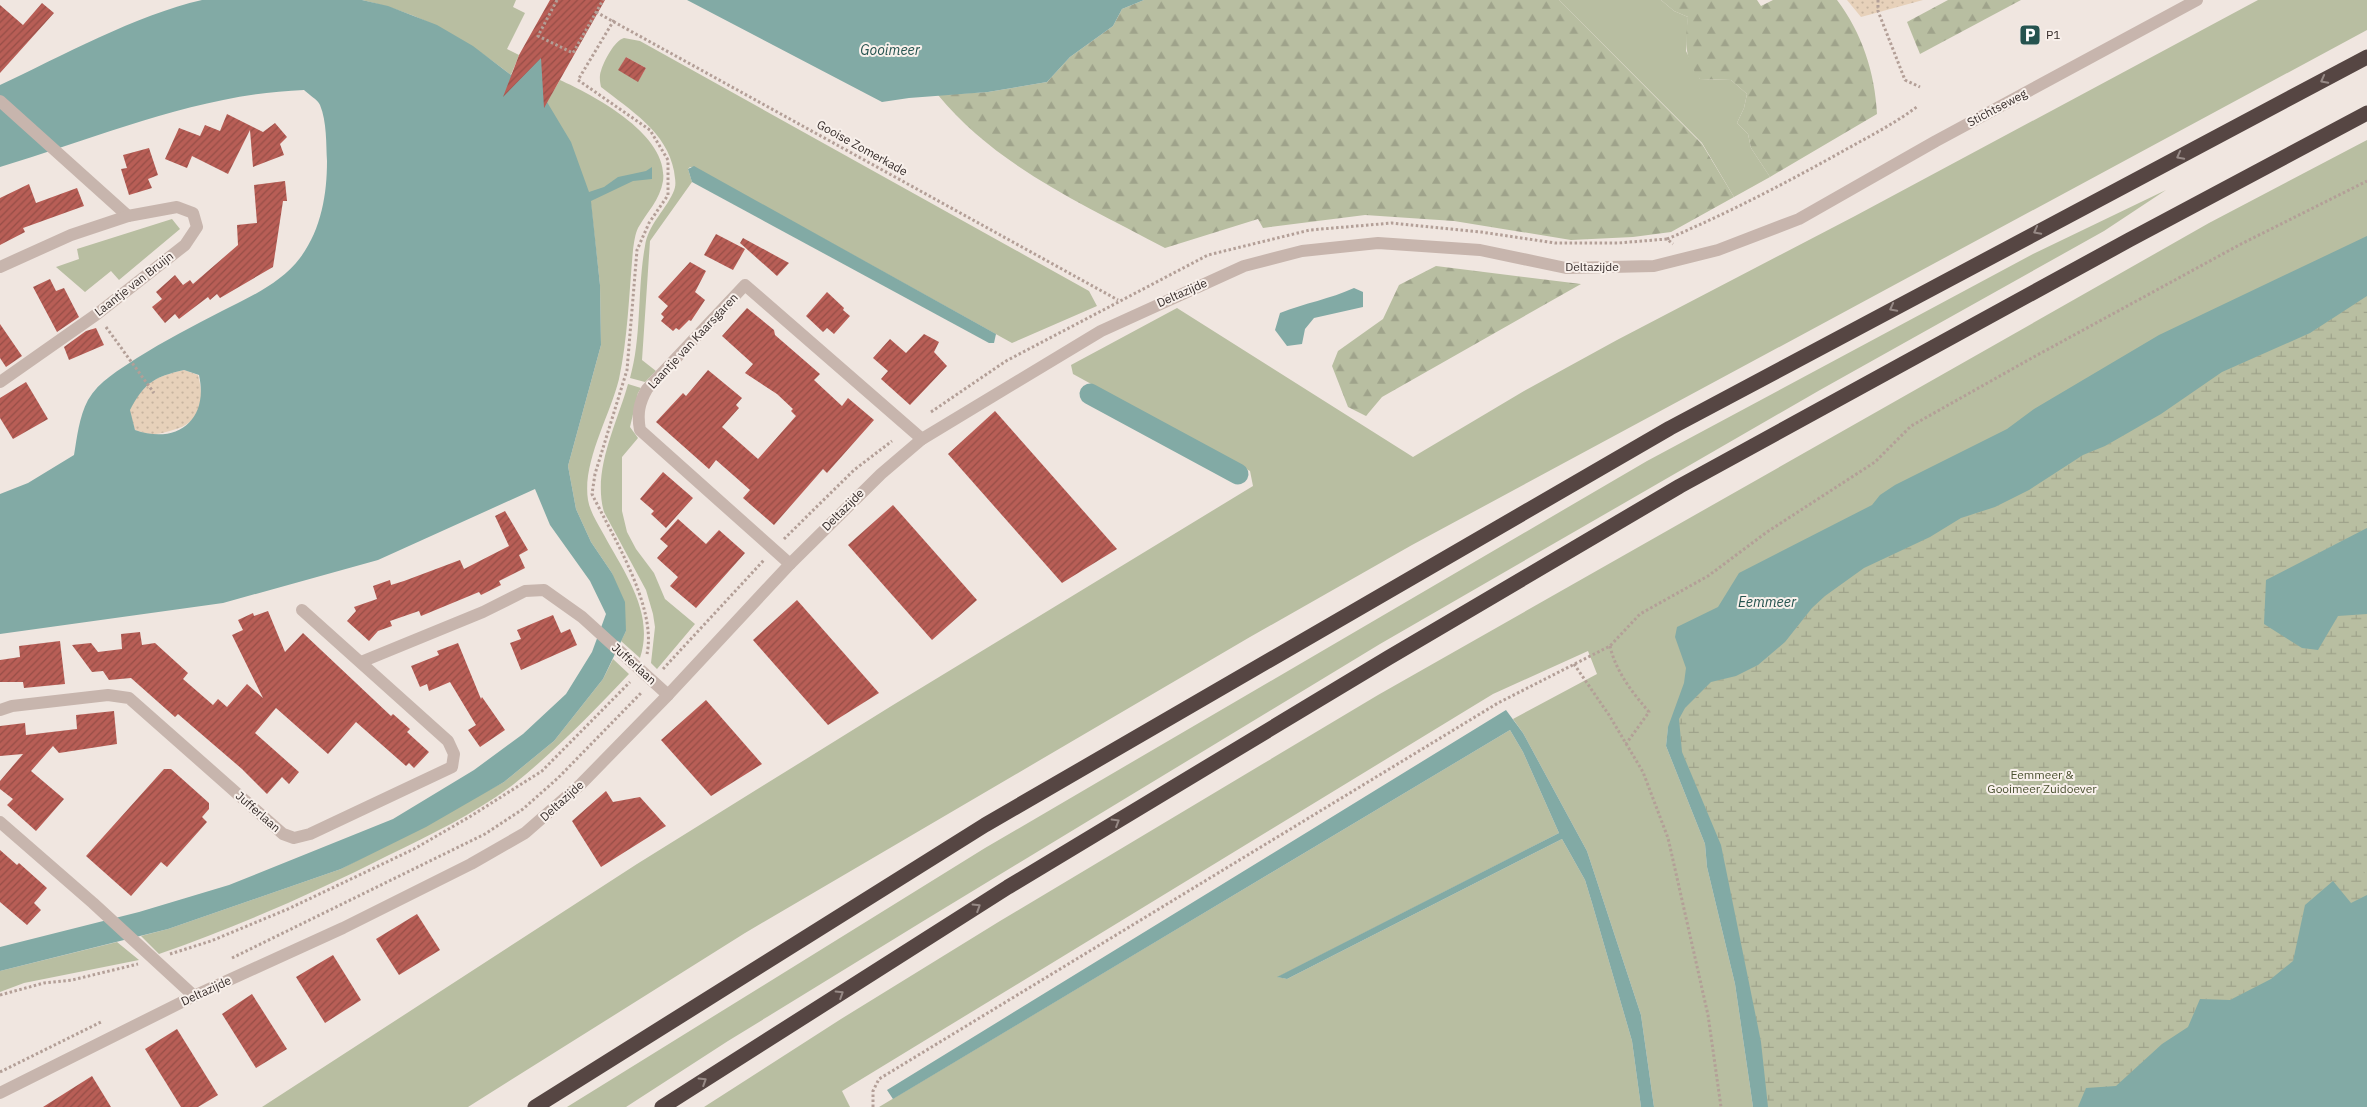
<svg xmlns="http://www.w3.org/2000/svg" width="2367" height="1107" viewBox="0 0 2367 1107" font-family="'IBM Plex Sans',sans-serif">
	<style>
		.green { fill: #b8bea1; fill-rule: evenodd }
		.forest { fill: url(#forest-firs) }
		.wetland { fill: url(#wetland-marsh) }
		.sand { fill: url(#sand-dots) }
		.water { fill: #82aaa5; fill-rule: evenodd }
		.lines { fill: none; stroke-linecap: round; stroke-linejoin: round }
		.canal { stroke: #82aaa5; stroke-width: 21 }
		.building { fill: url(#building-hatch) }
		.path { stroke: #b39f97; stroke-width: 3; stroke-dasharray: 2.5 2.5; stroke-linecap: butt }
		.minor { stroke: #c7b5ad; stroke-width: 12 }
		.highway { stroke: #564643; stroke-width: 15 }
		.oneway { stroke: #978a86 }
		.labels { text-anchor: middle; stroke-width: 4; stroke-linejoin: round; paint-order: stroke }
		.poi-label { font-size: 12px; fill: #362c2a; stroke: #f8f0eb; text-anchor: start }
		.street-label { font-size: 12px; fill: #362c2a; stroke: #f8f0eb }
		.park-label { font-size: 12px; fill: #4b5131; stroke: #f8f0eb }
		.water-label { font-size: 14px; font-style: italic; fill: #25534f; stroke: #f8f0eb }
	</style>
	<defs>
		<pattern id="forest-firs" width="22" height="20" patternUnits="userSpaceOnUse" patternTransform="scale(1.25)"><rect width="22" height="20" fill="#b8bea1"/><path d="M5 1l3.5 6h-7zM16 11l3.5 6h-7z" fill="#9fa38b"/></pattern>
		<pattern id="wetland-marsh" width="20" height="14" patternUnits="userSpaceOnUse" patternTransform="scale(1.25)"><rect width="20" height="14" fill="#b8bea1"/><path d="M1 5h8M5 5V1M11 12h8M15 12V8" fill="none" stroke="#9fa38b"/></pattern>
		<pattern id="sand-dots" width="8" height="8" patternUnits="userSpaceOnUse" patternTransform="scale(1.25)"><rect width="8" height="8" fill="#e7d1ba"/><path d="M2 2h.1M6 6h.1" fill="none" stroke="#c7b4a0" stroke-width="1.8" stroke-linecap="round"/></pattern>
		<pattern id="building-hatch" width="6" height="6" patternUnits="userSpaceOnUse" patternTransform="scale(1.25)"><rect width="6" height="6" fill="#b85e56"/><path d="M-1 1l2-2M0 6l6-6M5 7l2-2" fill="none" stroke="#964e47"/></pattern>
	</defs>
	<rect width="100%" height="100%" fill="#f0e6e0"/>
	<g class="green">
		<path d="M362 0H516L513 7 525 13 507 49 519 55 511 75C462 37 423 14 362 0Z"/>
		<path d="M1559 0H1661L1674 11 1688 17 1686 51 1700 79 1731 80 1747 94 1744 108 1737 123 1748 134 1751 148 1770 177 1734 197 1702 143Z"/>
		<path d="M2258 0H2367V30L1412 545 1250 637 745 933 468 1107H262L637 864 893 705 1253 486 1250 471 1073 374 1071 365 1177 308 1413 457 1524 391 1617 340 1855 216Z"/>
		<path d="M624 38 640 41 1089 291 1097 306 1012 343 694 167H690L688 169 692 182 650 241 642 360 656 371 645 382 630 378C642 336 637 290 645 246 648 225 664 212 673 193 677 185 675 179 674 171 667 132 630 110 601 87 600 82 599 76 601 71 604 61 614 41 624 38ZM626 57 646 68 638 81 619 70Z"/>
		<path d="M560 80C595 96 669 135 663 181 660 200 647 212 638 228 635 234 634 243 633 250 629 293 628 337 619 379 610 416 582 462 588 500 590 512 598 524 604 535 624 572 655 613 640 658L621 641 626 631 612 573 591 542 576 509 568 466 601 345 600 285 590 196 544 97 548 100Z"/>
		<path d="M2367 140V1107H1762L1723 873 1668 728 1666 746 1705 844 1707 867 1735 984 1753 1107H1654L1641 1015 1587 851 1523 733 1513 719 1597 674 1588 651 1493 694 842 1091 850 1107H704L841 1019 1000 921 1378 695 2209 223Z"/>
		<path d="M2166 190 2104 231 1820 390 1380 644 925 920 728 1041 626 1107H567L985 848 1647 461 2033 254Z"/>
		<path d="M172 219 180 229 119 280 111 271 85 292 56 267 79 259 77 249Z"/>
		<path d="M628 384 641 388 638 393 630 427 638 438 622 457V511L627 532 636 549 654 573 665 599 695 624 657 669 651 663 655 627 653 614 646 590 604 512C592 470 617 424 628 384Z"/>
		<path d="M613 659 629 674C593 712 555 751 514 784 476 813 432 834 389 855 314 893 239 926 159 954L141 936 168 929 341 869 504 782 554 741 603 679Z"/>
		<path d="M1510 730 1523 752 1559 833 1278 977 1287 979 1562 839 1585 880 1592 903 1632 1041 1641 1107H879Z"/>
		<path d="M117 942 139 960 24 983 0 992V971Z"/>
	</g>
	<g class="forest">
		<path d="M1144 0H1559L1702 144 1734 197 1671 232 1633 237 1571 240 1454 221 1365 215 1263 228 1258 219 1165 248C1085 205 997 167 938 95L988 92 1047 82 1070 57 1113 26 1122 9Z"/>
		<path d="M1661 0H1757L1761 6 1773 0H1837C1862 33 1875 73 1877 114L1770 177 1751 148 1748 134 1737 123 1744 108 1747 94 1731 80 1700 79C1684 60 1685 41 1688 17L1674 11Z"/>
		<path d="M1948 0H2021L1920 54 1907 22Z"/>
		<path d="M1436 266 1581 284 1382 397 1366 416 1348 407 1332 366 1338 351 1383 319 1399 285Z"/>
	</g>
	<path class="wetland" d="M2367 296V528L2266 580 2338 616 2367 614V862L2362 868 2367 877V895L2351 903 2332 881 2305 905 2293 961 2271 979 2230 1000 2200 999 2188 1027 2162 1044 2116 1087 2086 1088 2078 1107H1768L1761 1042 1721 845 1682 752 1679 719 1685 708 1711 682 1736 676 1758 665 1785 642 1812 608 1825 596 1864 568 1930 537 1961 518 1995 507 2029 490 2083 455 2105 446 2161 414 2222 372 2310 333Z"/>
	<g class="sand">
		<path d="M1847 0H1923L1861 17Z"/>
		<path d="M184 370 198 375C205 401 201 423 173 430 156 435 152 436 135 430L129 410C145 382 154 377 184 370Z"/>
	</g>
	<g class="water">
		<path d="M202 0H362L388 6 437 25 473 46 511 75 567 0 544 97 571 142 589 192 604 187 618 177 646 171 652 167V179L633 181 591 201 600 285 601 345 568 466 576 509 591 542 612 573 625 602 626 631 603 679 554 741 504 782 426 827 341 869 168 929 0 971V947L139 912 229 885 393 819 474 770 523 734 566 694 592 652 606 614 590 581 550 525 535 489 378 560 223 603 0 634V494L28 483 74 455C77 437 79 417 88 400 99 381 119 370 137 358 164 341 193 326 222 311 250 297 281 283 300 258 321 230 327 195 327 161 326 144 327 122 320 105 318 100 308 94 304 90 197 94 101 137 0 167V85C62 56 136 15 202 0ZM184 370 199 375C209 420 177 445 135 430L130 410C145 382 154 377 184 370Z"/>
		<path d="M687 0H1144L1122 9 1113 26 1070 57 1047 82 988 92 909 98 882 102Z"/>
		<path d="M694 166 996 334 994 343H989L692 182 688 169Z"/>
		<path d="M2367 236V296L2310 333 2222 372 2161 414 2105 446 2083 455 2029 490 1995 507 1961 518 1930 537 1864 568 1825 596 1812 608 1785 642 1758 665 1736 676 1711 682 1685 708 1679 719 1682 752 1721 845 1761 1042 1768 1107H1753L1735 984 1707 867 1705 844 1666 746 1668 727 1684 683 1686 668 1675 637 1677 627 1718 607 1739 573 1872 505 1880 495 1895 485 2007 429 2034 409 2159 335Z"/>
		<path d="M1354 288 1363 292V307L1314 318 1305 329 1302 344 1287 346 1275 330 1280 313C1305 303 1330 299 1354 288Z"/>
		<path d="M2367 528V614L2338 616 2318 650 2302 648 2264 624 2266 580Z"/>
		<path d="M1506 710 1523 733 1587 851 1641 1015 1654 1107H1641L1632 1041 1592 903 1585 880 1562 839 1287 979 1277 977 1559 833 1523 752 1510 730 893 1099 887 1090Z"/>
		<path d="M2333 881 2351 903 2367 895V1107H2078L2086 1088 2116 1086 2162 1044 2188 1027 2200 999 2230 1000 2271 979 2293 961 2305 905Z"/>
	</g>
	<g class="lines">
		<path class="canal" d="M1090 394 1238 474"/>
	</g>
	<g class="building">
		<path d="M550 0H605L544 108 541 58 503 97 519 55Z"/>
		<path d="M42 3 54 13 0 73V5L23 25Z"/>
		<path d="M626 57 646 68 638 82 618 70Z"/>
		<path d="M227 114 263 132 275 123 287 137 280 144 284 155 253 167 250 130 228 174 192 156 187 168 165 159 179 128 200 136 205 125 220 131Z"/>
		<path d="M149 148 158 175 148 179 152 188 129 195 121 169 127 168 123 155Z"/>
		<path d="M285 181 287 201H283L273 267 220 298 217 294 210 300 208 297 179 319 175 314 165 323 152 307 162 299 156 292 175 275 183 285 190 280 193 284 238 245 237 225 257 223 254 185Z"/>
		<path d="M29 184 36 203 77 188 84 206 23 228 25 232 0 245V198Z"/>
		<path d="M716 234 745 249 733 270 704 255Z"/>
		<path d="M743 238 789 263 777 276 740 243Z"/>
		<path d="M690 262 706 271 695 292 705 300 691 321 689 320 679 330 676 328 673 331 661 321 664 317 661 314 668 306 658 297Z"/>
		<path d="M50 279 56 291 64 288 79 317 57 332 33 287Z"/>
		<path d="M827 292 844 308 843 310 850 316 834 334 827 328 823 332 806 316Z"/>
		<path d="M747 308 774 330 775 335 820 374 814 380 842 406 848 398 874 420 827 473 823 469 774 525 743 498 750 490 716 460 709 469 656 422 683 393 686 396 708 370 742 398 736 405 739 408 722 427 758 459 796 416 791 411 793 409 777 394 745 373 753 364 722 336Z"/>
		<path d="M0 324 22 356 6 367 0 358Z"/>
		<path d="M96 328 104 345 69 360 64 347 86 331Z"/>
		<path d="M924 334 939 342 934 352 947 366 910 405 881 379 888 371 873 358 890 339 906 353Z"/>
		<path d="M26 382 48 419 13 439 0 418V398Z"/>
		<path d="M995 411 1117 549 1062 583 948 454Z"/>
		<path d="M663 472 693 498 666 528 651 514 654 511 640 499Z"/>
		<path d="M893 505 977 600 932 640 848 545Z"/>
		<path d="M505 511 528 550 519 555 525 568 499 581 501 585 481 595 479 592 421 616 419 611 390 621 392 626 378 631 369 641 347 621 356 611 354 607 377 599 373 586 390 580 391 585 404 581 460 560 464 569 509 546 495 516Z"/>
		<path d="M678 519 706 544 719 530 745 553 696 608 670 586 678 577 657 558 668 546 660 539Z"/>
		<path d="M797 600 879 693 828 725 753 640Z"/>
		<path d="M268 611 285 652 303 633 391 716 393 714 410 729 407 732 429 752 414 768 409 763 406 766 356 722 328 754 276 708 255 733 299 772 289 784 282 777 267 794 242 769 178 714 175 717 131 678 109 680 103 671 92 672 72 645 91 643 98 652 122 649 121 634 140 632 142 645 155 643 188 673 183 679 213 705 218 699 227 707 247 684 263 698 232 635 243 630 238 620 253 613 254 616Z"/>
		<path d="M553 615 561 633 570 629 577 645 521 670 510 643 521 639 517 630Z"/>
		<path d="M60 641 65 684 24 688 23 682H0V660L20 657 19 646Z"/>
		<path d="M458 643 481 699 482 697 505 730 480 747 468 730 476 725 450 682 429 691 427 684 420 687 411 666 439 655 437 651Z"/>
		<path d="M706 700 762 764 711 796 661 740Z"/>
		<path d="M114 711 117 744 59 753 53 746 31 771 64 799 36 831 7 805 13 799 0 789V781L23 754 0 756V726L25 723 26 735 77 729 76 715Z"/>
		<path d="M164 769H171L209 803V809L202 817 207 822 167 867 161 862 131 896 86 856Z"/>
		<path d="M606 791 613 802 640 797 666 826 601 867 572 821Z"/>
		<path d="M0 850 17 865 19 863 47 888 34 903 41 910 27 925 0 902Z"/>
		<path d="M417 914 440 950 399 975 376 939Z"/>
		<path d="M333 955 361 1000 325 1023 296 977Z"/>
		<path d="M252 994 287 1049 256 1068 222 1014Z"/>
		<path d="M177 1029 218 1095 198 1107H181L145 1049Z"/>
		<path d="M92 1076 111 1107H43Z"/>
	</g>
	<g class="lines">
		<g class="path">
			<path d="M557 0 538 36 573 53 603 0"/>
			<path d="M1878 0V11L1905 80 1920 87"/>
			<path d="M596 12 1118 300"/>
			<path d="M614 20 578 80 650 130 668 160V195L649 223 637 250 627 370 595 474 592 494C613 537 657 607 647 654"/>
			<path d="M1667 239C1726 214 1780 186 1836 155 1864 139 1893 125 1918 106"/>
			<path d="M106 327 154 393"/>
			<path d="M931 412 1006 361 1208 255 1310 230 1392 223 1481 232 1555 243H1618L1667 239 1673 244"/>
			<path d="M784 539 854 470 892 441"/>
			<path d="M1610 646C1616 672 1632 692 1649 712L1626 744"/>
			<path d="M1574 664 1609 715 1643 772 1668 838 1708 1015 1721 1107"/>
			<path d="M663 669 764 560"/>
			<path d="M170 954 211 941 288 909 414 849 471 816 542 771 630 682"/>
			<path d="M232 958 485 834 523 809 558 778 642 692"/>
			<path d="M0 995 44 983 72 980 138 964"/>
			<path d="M0 1072 101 1022"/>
			<path d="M873 1107V1091L879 1079 1498 703 1610 646 1640 614 1708 576 1767 532 1875 462 1911 426 2030 359 2241 244 2367 181"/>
		</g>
		<g class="minor">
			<path d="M0 101 128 216"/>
			<path d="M0 267 71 235 128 216 177 207 193 213 197 227 185 245 97 314 0 382"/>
			<path d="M790 564 640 430C637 414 639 403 647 389L745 285 922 439"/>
			<path d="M361 662 483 612 525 591 544 590 582 617 668 695"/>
			<path d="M0 710 12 706 108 695 129 698 283 834 294 838 310 834 452 767 454 754 448 741 302 610"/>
			<path d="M0 822 93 903 194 996"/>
			<path d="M0 1093 194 996 343 928 471 864 525 833 581 784 668 695 790 564 881 474 922 439 1101 331 1244 266 1302 251 1378 243 1480 250 1566 268 1654 266 1718 250 1799 219 1936 141 2197 0"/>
		</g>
		<g class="highway">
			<path d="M535 1107 985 825 1670 428 2367 57"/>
			<path d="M662 1107 1008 887 1388 658 1680 486 2129 240 2367 113"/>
		</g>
	</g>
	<defs><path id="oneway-chevron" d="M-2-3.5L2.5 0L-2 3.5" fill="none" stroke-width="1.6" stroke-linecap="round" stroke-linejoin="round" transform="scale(1.25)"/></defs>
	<g class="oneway">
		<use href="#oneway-chevron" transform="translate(2324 80) rotate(152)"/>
		<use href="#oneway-chevron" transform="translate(2180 156) rotate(152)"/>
		<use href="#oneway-chevron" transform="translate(2037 231) rotate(152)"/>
		<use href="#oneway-chevron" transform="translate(1893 308) rotate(152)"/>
		<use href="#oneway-chevron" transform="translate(1116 822) rotate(-31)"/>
		<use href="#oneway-chevron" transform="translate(977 907) rotate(-32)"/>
		<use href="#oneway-chevron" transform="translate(840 994) rotate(-32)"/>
		<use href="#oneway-chevron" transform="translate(703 1081) rotate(-32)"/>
	</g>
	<defs>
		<g id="parking-square" transform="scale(1.125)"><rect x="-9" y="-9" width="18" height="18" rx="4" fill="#25534f" stroke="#f8f0eb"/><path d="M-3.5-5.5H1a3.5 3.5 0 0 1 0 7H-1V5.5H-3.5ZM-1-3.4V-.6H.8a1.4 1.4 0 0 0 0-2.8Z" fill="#fff"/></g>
	</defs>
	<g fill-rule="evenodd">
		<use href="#parking-square" x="2030" y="35"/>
	</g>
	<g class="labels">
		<g class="poi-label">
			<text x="2046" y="39">P1</text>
		</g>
		<g class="street-label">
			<text transform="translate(1997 108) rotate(-28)" y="4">Stichtseweg</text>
			<text transform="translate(862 148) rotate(29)" y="4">Gooise Zomerkade</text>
			<text x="1592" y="271">Deltazijde</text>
			<text transform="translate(134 284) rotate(-38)" y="4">Laantje van Bruijn</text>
			<text transform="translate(1182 293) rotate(-24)" y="4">Deltazijde</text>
			<text transform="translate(693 341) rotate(-47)" y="4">Laantje van Kaarsgaren</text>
			<text transform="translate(843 510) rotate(-45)" y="4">Deltazijde</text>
			<text transform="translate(634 664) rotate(42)" y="4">Jufferlaan</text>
			<text transform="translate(562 801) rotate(-42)" y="4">Deltazijde</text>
			<text transform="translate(258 812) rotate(41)" y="4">Jufferlaan</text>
			<text transform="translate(206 991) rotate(-25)" y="4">Deltazijde</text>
		</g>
		<g class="park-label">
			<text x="2042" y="779">Eemmeer &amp;<tspan x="2042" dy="14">Gooimeer Zuidoever</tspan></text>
		</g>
		<g class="water-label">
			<text x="890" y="55">Gooimeer</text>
			<text x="1767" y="607">Eemmeer</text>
		</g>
	</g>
</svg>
